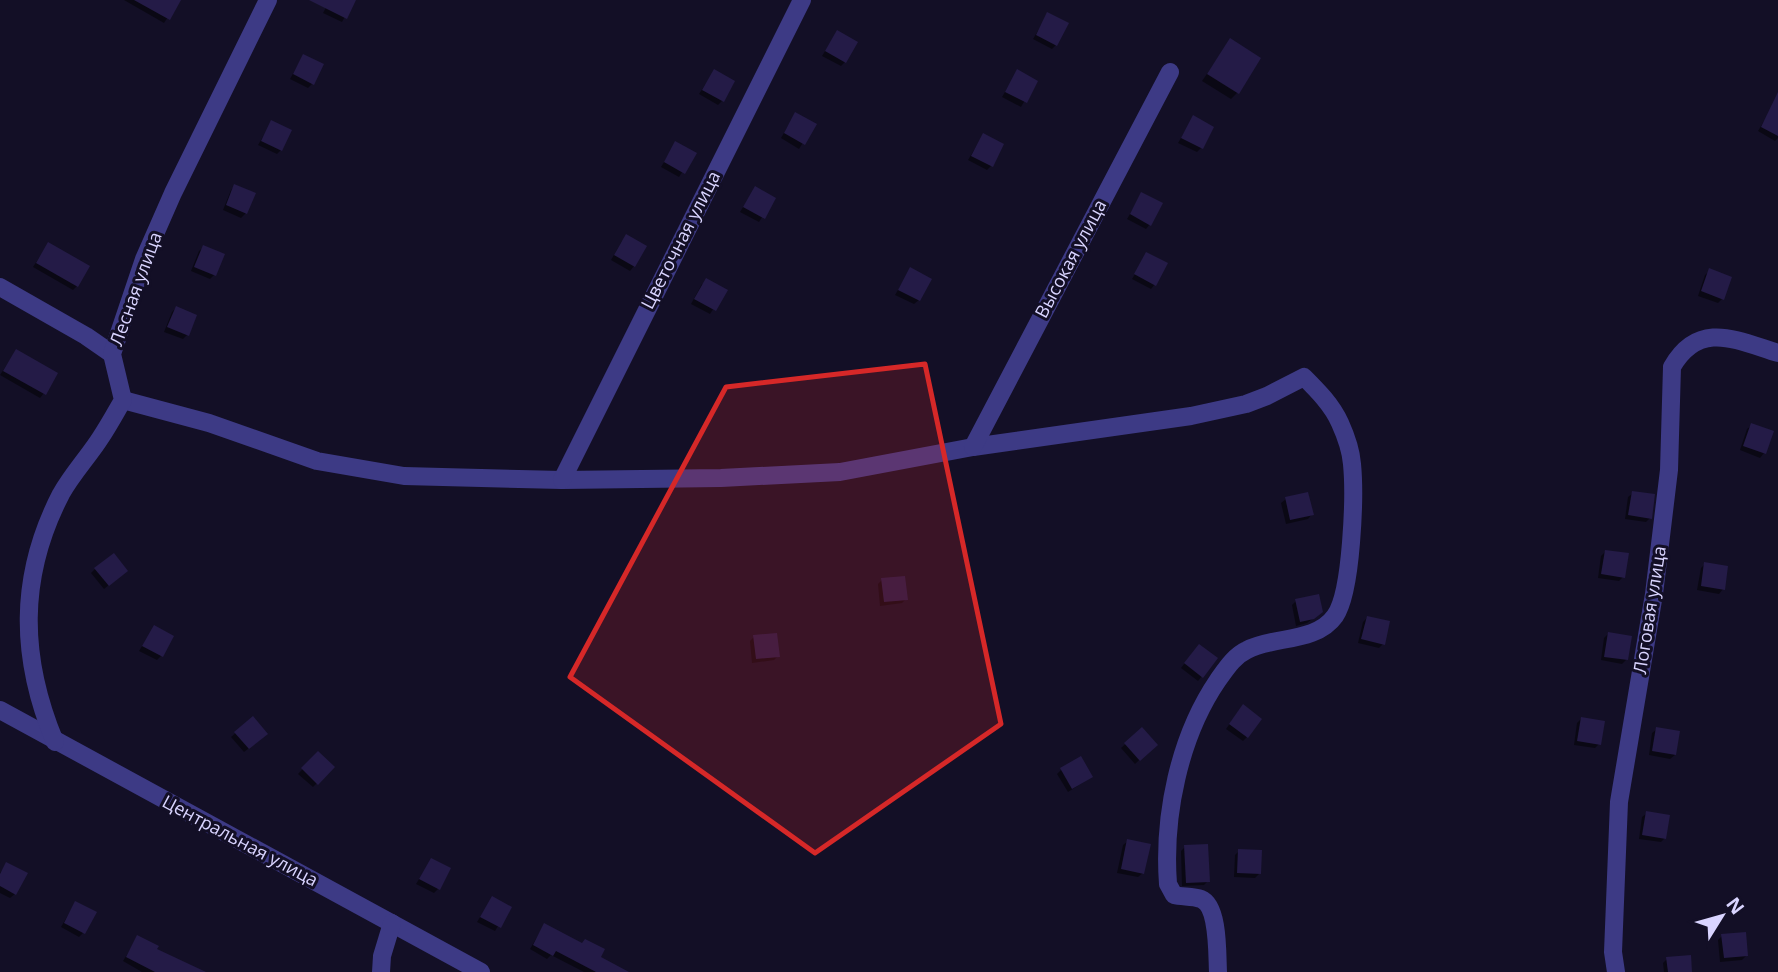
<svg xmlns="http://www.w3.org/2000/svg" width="1778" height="972" viewBox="0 0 1778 972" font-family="'Open Sans',sans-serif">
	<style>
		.shadow { fill: #0007 }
		.building { fill: #241b47 }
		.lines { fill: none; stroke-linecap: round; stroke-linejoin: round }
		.minor { stroke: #3d3a85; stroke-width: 18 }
		.marked { fill: #d62828; fill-opacity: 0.2; stroke: #d62828; stroke-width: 5; stroke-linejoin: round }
		.labels { text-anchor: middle; stroke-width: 6; stroke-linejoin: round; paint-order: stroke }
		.street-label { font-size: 18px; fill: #d9d4ff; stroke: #130f26 }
	</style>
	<rect width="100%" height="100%" fill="#130f26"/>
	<g class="shadow">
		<path d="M124 0H179L164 23Z"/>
		<path d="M330 0H354L342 22 323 13Z"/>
		<path d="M1048 14 1056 45 1052 49 1033 39Z"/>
		<path d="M837 32 845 62 841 66 822 56Z"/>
		<path d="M1230 41 1237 93 1231 99 1202 81Z"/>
		<path d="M303 56 312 84 308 88 290 79Z"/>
		<path d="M714 71 722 101 718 105 699 94Z"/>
		<path d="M1017 72 1036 81 1021 107 1002 97Z"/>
		<path d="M1772 108 1778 111V138L1775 141 1758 131Z"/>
		<path d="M1193 118 1201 148 1197 152 1178 143Z"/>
		<path d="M792 119 814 125 799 149 781 138Z"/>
		<path d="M272 122 281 150 277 154 258 145Z"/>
		<path d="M983 135 991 166 987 170 968 160Z"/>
		<path d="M676 143 694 154 679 177 661 167Z"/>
		<path d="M235 186 246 213 241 218 223 210 231 190Z"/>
		<path d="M755 188 774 199 759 222 740 212Z"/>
		<path d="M1142 194 1150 224 1146 229 1127 219Z"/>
		<path d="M622 241 634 266 630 271 611 260Z"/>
		<path d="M48 244 77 286 73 290 33 267Z"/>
		<path d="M204 247 214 275 210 279 191 271 199 251Z"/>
		<path d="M1147 254 1155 284 1151 289 1132 279Z"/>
		<path d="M910 270 919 300 914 304 895 295Z"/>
		<path d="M1710 271 1722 299 1718 303 1698 296 1705 275Z"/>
		<path d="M702 284 725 291 710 314 691 304Z"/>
		<path d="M176 308 187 335 183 339 164 332 172 312Z"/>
		<path d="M16 351 44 393 40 398 0 375Z"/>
		<path d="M1752 425 1764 453 1760 458 1740 450 1747 429Z"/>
		<path d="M1633 493 1650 518 1646 522 1625 519 1628 497Z"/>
		<path d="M1286 499 1312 514 1308 519 1286 524 1281 503Z"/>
		<path d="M1605 552 1623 577 1619 581 1598 578 1601 556Z"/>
		<path d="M1705 564 1723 589 1719 594 1697 590 1701 568Z"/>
		<path d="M95 569 121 575 104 589 91 573Z"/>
		<path d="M882 580 906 599 902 603 880 606 878 584Z"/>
		<path d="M1296 601 1316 616 1307 623 1296 626 1292 605Z"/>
		<path d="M1367 618 1383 644 1379 648 1358 643 1363 622Z"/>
		<path d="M154 627 161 656 157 660 139 651Z"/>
		<path d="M1608 634 1626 660 1622 664 1601 660 1604 638Z"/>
		<path d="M754 637 778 656 774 660 752 663 750 641Z"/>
		<path d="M1195 650 1202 676 1198 681 1181 668Z"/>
		<path d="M1239 711 1247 737 1243 741 1226 729Z"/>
		<path d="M253 718 262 738 244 752 231 737Z"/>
		<path d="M1581 719 1599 744 1595 748 1574 745 1577 723Z"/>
		<path d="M1142 729 1156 744 1135 764 1121 748Z"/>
		<path d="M1657 729 1675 755 1670 759 1649 755 1652 733Z"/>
		<path d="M318 753 333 767 313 787 298 774Z"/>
		<path d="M1061 770 1087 780 1068 792 1057 774Z"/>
		<path d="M1647 813 1665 838 1661 842 1639 839 1642 817Z"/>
		<path d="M1128 841 1143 873 1138 877 1117 873 1123 845Z"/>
		<path d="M1185 847 1208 881 1204 885 1182 886 1181 851Z"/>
		<path d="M1239 851 1260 873 1255 878 1234 877 1235 855Z"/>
		<path d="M431 860 438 889 434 893 416 884Z"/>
		<path d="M7 864 15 894 10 898 0 893V873Z"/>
		<path d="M492 898 510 907 495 931 477 922Z"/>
		<path d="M75 903 83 933 79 937 61 927Z"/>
		<path d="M544 925 599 958 625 972H584L551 955 547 959 530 949Z"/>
		<path d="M1722 936 1746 956 1742 960 1720 962 1718 940Z"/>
		<path d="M138 937 155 950 202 972H142L123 961Z"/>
		<path d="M1667 959 1690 972H1664L1663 963Z"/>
	</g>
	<g class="building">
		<path d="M134 0H181L170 20Z"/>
		<path d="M309 0H356L347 19Z"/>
		<path d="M1047 12 1069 23 1057 46 1036 35Z"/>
		<path d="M837 30 858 42 846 63 825 51Z"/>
		<path d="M1230 38 1261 58 1239 94 1207 74Z"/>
		<path d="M303 54 324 64 314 85 293 74Z"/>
		<path d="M714 69 735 81 724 102 702 90Z"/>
		<path d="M1017 69 1038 81 1027 103 1005 92Z"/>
		<path d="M1778 92V136L1761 127Z"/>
		<path d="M795 112 817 124 805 145 784 133Z"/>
		<path d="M1193 115 1214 127 1203 149 1181 138Z"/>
		<path d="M271 120 292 130 282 151 261 141Z"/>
		<path d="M983 133 1004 144 993 167 971 156Z"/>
		<path d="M675 141 697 153 685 174 664 162Z"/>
		<path d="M234 184 256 193 247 214 226 205Z"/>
		<path d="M755 186 776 198 765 219 743 207Z"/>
		<path d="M1141 192 1163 203 1151 226 1130 214Z"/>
		<path d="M626 234 647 246 635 267 614 255Z"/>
		<path d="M48 242 90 266 78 287 36 263Z"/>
		<path d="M203 245 225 254 216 276 194 267Z"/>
		<path d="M1146 252 1168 263 1156 286 1134 274Z"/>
		<path d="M910 267 932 279 920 301 898 290Z"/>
		<path d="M1709 268 1732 277 1724 300 1701 291Z"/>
		<path d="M706 278 728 290 716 311 694 299Z"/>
		<path d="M176 306 197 315 189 336 167 327Z"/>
		<path d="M16 349 58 373 46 395 3 371Z"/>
		<path d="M1751 423 1774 431 1766 454 1743 446Z"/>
		<path d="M1632 491 1655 494 1652 519 1628 515Z"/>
		<path d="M1308 492 1314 515 1290 520 1285 497Z"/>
		<path d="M1605 550 1629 553 1625 578 1601 574Z"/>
		<path d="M114 553 128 571 109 586 94 568Z"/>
		<path d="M1704 562 1728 566 1725 590 1701 586Z"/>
		<path d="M905 576 908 600 884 602 881 578Z"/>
		<path d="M1319 594 1323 612 1314 619 1300 622 1295 599Z"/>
		<path d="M1367 616 1390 621 1385 645 1361 639Z"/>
		<path d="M154 625 174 636 163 657 142 646Z"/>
		<path d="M1608 632 1632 636 1628 660 1604 657Z"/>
		<path d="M777 633 780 657 756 659 753 635Z"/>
		<path d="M1199 644 1218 658 1203 678 1184 663Z"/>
		<path d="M1243 704 1262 719 1248 738 1229 724Z"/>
		<path d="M253 716 268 734 249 749 234 732Z"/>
		<path d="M1581 717 1605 721 1601 745 1577 741Z"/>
		<path d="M1142 727 1158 745 1140 761 1124 743Z"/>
		<path d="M1656 727 1680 731 1676 755 1652 751Z"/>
		<path d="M318 751 335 767 318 785 301 768Z"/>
		<path d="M1081 756 1093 777 1072 789 1060 768Z"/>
		<path d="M1646 811 1670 815 1666 839 1642 835Z"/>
		<path d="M1127 839 1151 844 1144 874 1121 869Z"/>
		<path d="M1208 844 1210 882 1186 883 1184 845Z"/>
		<path d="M1238 849 1262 850 1261 874 1237 873Z"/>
		<path d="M431 858 451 868 440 890 419 879Z"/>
		<path d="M6 862 28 873 16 895 0 886V874Z"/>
		<path d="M492 896 512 907 501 928 480 917Z"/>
		<path d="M75 901 97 912 85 934 64 923Z"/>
		<path d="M544 923 582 943 585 939 605 949 601 957 629 972H596L556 951 553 956 533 945Z"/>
		<path d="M1746 932 1748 956 1724 958 1721 934Z"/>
		<path d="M137 935 159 946 157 949 206 972H155L126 957Z"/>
		<path d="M1691 955 1692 972H1668L1666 957Z"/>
	</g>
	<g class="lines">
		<g class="minor">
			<path d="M0 287 86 336 112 354"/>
			<path d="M123 400 209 423 317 461 404 476 562 480 721 478 840 472 973 447 1191 416 1246 404 1267 396 1304 377C1318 391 1332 405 1340 423 1345 434 1351 451 1352 464 1355 495 1352 592 1335 616 1316 643 1273 636 1247 650 1234 656 1226 669 1218 680 1179 737 1163 816 1168 884L1174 895C1182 897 1193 896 1201 899 1219 906 1217 955 1218 972"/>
			<path d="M973 447 1170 72"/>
			<path d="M562 480 802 0"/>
			<path d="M0 710 481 972"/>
			<path d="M55 742C20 658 18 577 61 494 72 474 89 456 101 437 109 425 116 412 123 400L112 354 144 259 173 193 268 0"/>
			<path d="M381 972 382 956 392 923"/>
			<path d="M1616 972 1613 952 1619 802 1654 594 1669 470 1672 367C1699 320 1736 340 1778 353"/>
		</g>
	</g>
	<path class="marked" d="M925 364 1001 724 815 853 570 677 726 387Z"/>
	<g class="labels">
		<g class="street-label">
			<text transform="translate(681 240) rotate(-63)" y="6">Цветочная улица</text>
			<text transform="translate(1071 259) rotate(-62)" y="6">Высокая улица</text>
			<text transform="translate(136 289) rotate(-70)" y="6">Лесная улица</text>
			<text transform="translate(1650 610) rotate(-81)" y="6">Логовая улица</text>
			<text transform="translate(240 841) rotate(28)" y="6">Центральная улица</text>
		</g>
	</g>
	<g transform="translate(1722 916) rotate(53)" stroke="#130f26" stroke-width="5" paint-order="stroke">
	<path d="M0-5L12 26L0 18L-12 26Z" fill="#d9d4ff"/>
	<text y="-10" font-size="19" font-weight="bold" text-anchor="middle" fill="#d9d4ff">N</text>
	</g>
</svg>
